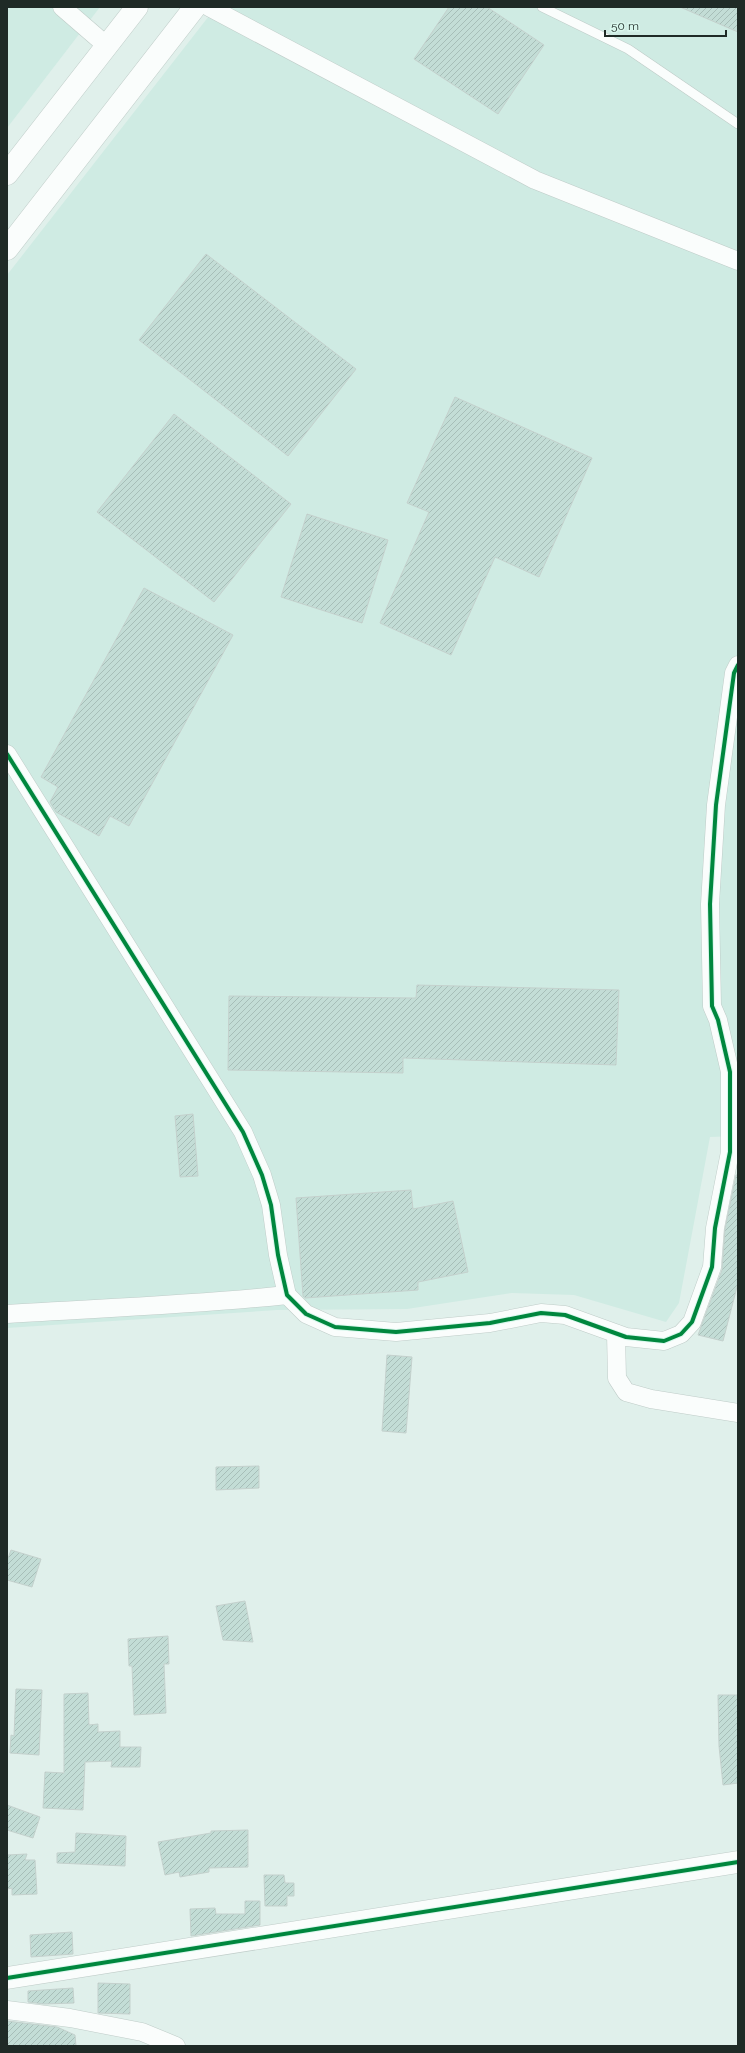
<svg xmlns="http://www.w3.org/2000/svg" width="745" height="2053" viewBox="0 0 745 2053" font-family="Raleway,sans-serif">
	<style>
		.built { fill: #cfebe3 }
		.building { fill: url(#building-hatch); stroke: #c4d1cd }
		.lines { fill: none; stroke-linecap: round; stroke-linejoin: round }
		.service-casing { stroke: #bfccc8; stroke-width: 10 }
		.minor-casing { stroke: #bfccc8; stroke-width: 19 }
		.tertiary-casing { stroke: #bfccc8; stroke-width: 23 }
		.trunk-casing { stroke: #bfccc8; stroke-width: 23 }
		.service { stroke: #fafdfc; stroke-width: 9 }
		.minor { stroke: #fafdfc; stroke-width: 18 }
		.tertiary { stroke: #fafdfc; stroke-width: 22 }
		.trunk { stroke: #fafdfc; stroke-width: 22 }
		.cycleway-casing { stroke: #d9f7ed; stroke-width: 6 }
		.cycleway { stroke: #00873e; stroke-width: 4 }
	</style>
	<defs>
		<pattern id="building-hatch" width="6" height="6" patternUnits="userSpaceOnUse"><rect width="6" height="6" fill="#c3ddd6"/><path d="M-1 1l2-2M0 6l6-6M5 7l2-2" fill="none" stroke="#a7beb8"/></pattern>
	</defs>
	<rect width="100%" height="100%" fill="#e0f0eb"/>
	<g class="built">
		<path d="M7 7H100L7 128Z"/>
		<path d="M216 7H738V1136L710 1137 679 1303 666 1322 574 1295 512 1293 407 1309 277 1310 7 1328V275Z"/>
	</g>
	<g class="building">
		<path d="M449 7H487L544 45 498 114 414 59Z"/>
		<path d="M680 7H738V32Z"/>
		<path d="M206 254 356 369 288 456 139 340Z"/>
		<path d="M455 397 592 458 539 577 495 557 451 655 380 623 429 512 407 503Z"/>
		<path d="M174 414 291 504 214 602 97 512Z"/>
		<path d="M307 514 388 540 362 623 281 597Z"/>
		<path d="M144 588 233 635 129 826 110 816 99 836 56 812 50 802 58 787 41 777Z"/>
		<path d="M417 985 619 990 616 1065 403 1058V1073L228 1070 229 996 416 998Z"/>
		<path d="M193 1114 198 1176 180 1177 175 1116Z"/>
		<path d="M736 1175H738V1283L723 1341 698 1335 722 1270 725 1229Z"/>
		<path d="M411 1190 413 1209 453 1201 468 1272 418 1282V1290L305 1298 303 1296 296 1198Z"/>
		<path d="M387 1355 412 1357 406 1433 382 1431Z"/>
		<path d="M259 1466V1488L216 1490V1467Z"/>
		<path d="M11 1550 41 1559 32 1587 7 1580V1561Z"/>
		<path d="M245 1601 253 1642 223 1640 216 1606Z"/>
		<path d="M168 1636 169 1664H164L166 1713 134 1715 132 1666H129L128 1639Z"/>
		<path d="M16 1689 42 1690 39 1755 10 1753 11 1735 14 1736Z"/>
		<path d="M88 1693 89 1725 98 1724V1732L120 1731V1747H141L140 1767H111L112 1761 85 1762 83 1810 43 1808 45 1772 64 1773V1694Z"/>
		<path d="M718 1695H738V1783L723 1785 719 1746Z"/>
		<path d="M7 1805 40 1817 33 1838 7 1830Z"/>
		<path d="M248 1830V1867L209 1868V1872L180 1877 179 1872 165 1875 158 1842 211 1833V1831Z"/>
		<path d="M76 1833 126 1836 125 1866 57 1863V1853L75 1852Z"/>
		<path d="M27 1854 25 1860H35L37 1894 12 1895V1888L7 1889V1855Z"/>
		<path d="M264 1875H284L285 1883H294V1896H287V1906H265Z"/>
		<path d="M245 1901H260V1925L191 1936 190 1909 215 1908 216 1914H245Z"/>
		<path d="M72 1932 73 1954 31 1957 30 1935Z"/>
		<path d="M98 1983 130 1984V2014L98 2013Z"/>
		<path d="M73 1988 74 2003 44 2004 28 2002V1991Z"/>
		<path d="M7 2021 57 2027 75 2035 76 2046H7Z"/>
	</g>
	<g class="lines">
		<g class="service-casing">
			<path id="service" d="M542 7 628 49 738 124"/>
		</g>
		<g class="minor-casing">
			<g id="minor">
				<path d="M62 7 107 46"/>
				<path d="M209 7 535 180 738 261"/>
				<path d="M7 754 243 1132 262 1175 271 1205 278 1255 287 1295 306 1314 335 1327 396 1332 490 1323 541 1313 565 1315 626 1337 664 1341 681 1334 692 1322 712 1267 715 1228 730 1152V1072L718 1020 712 1006 710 904 716 805 734 673 738 665"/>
				<path d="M7 1314C101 1308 194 1305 287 1295"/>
				<path d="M616 1334 617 1378 626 1392 651 1399 738 1413"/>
				<path d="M7 2010 70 2018 142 2032 176 2046"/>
			</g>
		</g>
		<g class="tertiary-casing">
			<path id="tertiary" d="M7 1978 738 1862"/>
		</g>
		<g class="trunk-casing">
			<g id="trunk">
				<path d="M7 174 137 7"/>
				<path d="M7 249 195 7"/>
			</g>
		</g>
		<use href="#service" class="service"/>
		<use href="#minor" class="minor"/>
		<use href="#tertiary" class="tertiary"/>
		<use href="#trunk" class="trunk"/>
		<g class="cycleway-casing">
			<g id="cycleway">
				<path d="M7 754 243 1132 262 1175 271 1205 278 1255 287 1295 306 1314 335 1327 396 1332 490 1323 541 1313 565 1315 626 1337 664 1341 681 1334 692 1322 712 1267 715 1228 730 1152V1072L718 1020 712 1006 710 904 716 805 734 673 738 665"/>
				<path d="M7 1978 738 1862"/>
			</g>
		</g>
		<use href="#cycleway" class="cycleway"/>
	</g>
	<rect width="745" height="2053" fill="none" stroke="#1f2a26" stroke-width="16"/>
	<path d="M605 30v6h121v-6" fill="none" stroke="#1f2a26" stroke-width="2"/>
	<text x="611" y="30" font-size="12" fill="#1f2a26" stroke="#d9f7ed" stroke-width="3" paint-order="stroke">50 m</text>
</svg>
